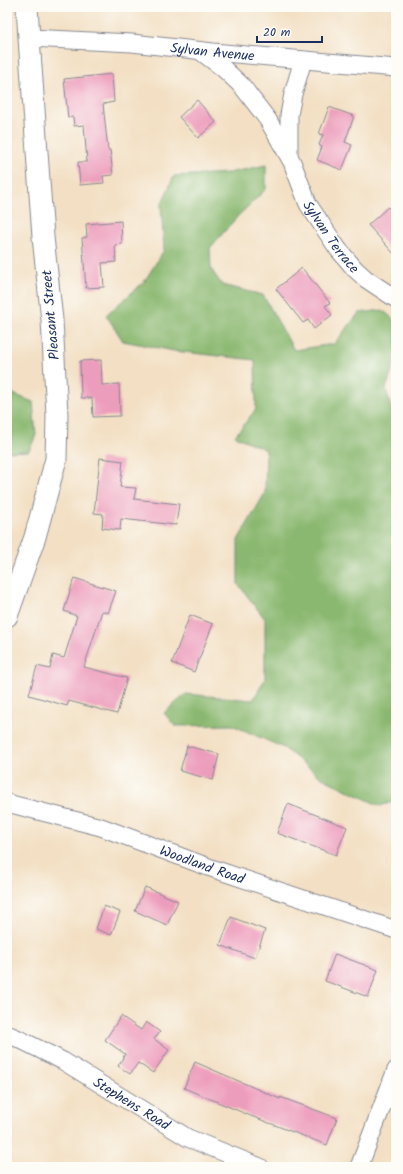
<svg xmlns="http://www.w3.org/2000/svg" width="403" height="1174" viewBox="0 0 403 1174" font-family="Kalam,sans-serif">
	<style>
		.forest { fill: #8ab870; stroke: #527467 }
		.building { fill: #ed9dbc }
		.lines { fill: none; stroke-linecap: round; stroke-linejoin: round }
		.minor-casing { stroke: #878891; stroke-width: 19 }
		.tertiary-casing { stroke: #878891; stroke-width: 23 }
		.minor { stroke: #fff; stroke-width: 17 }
		.tertiary { stroke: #fff; stroke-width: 21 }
		.labels { text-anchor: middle; stroke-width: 3; stroke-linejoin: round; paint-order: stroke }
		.street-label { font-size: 14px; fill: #1b2f5e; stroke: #fdfcf7 }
	</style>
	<rect width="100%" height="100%" fill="#fdfcf7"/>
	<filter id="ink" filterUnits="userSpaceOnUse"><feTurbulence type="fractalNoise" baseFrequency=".025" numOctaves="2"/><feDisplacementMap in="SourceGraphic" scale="8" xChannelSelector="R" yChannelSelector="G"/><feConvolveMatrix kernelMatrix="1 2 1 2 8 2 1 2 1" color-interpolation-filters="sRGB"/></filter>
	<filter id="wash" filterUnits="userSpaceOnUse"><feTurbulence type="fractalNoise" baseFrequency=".012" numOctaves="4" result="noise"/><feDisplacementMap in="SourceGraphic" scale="16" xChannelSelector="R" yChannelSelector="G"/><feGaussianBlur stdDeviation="0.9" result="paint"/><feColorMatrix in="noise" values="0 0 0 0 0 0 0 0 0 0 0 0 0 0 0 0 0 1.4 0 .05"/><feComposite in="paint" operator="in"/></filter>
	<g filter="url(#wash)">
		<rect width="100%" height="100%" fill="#f3e0c4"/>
		<g class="forest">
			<path d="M266 165V189L238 216 210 248 211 269 222 285 263 295 294 350 334 344 359 313 383 310 395 321 396 322V359L386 389 393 415 396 417V801L380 806 322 778 284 748 232 725 175 726 164 713 186 694 253 700 265 679V619L238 584V540L265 493 266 450 235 436 256 409 255 360 174 351 123 341 106 315 144 282 164 250 161 205 174 176 228 173Z"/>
			<path d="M7 392 11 393 33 402 36 435 29 451 7 452Z"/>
		</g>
		<g id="blocks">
			<g class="building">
				<path d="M112 74 114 102 103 104 108 150H110L113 175 103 176 104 183 80 185 78 162H87L84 125 74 126 73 117 68 118 64 79Z"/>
				<path d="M197 100 216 122 198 138 179 117Z"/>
				<path d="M329 107 354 116 345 142 352 145 342 170 317 160 322 147 319 145 323 135 319 134Z"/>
				<path d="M388 207 396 216V256L368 225Z"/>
				<path d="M121 221 122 244 115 245 116 262 102 263 104 287 86 288 82 238 87 237 86 224Z"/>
				<path d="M302 268 330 303 325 306 332 315 314 329 308 320 303 323 276 289Z"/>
				<path d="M101 360 102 385 119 384 120 416 93 417 92 398H81L80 361Z"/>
				<path d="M100 458 123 461 120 487 136 488 134 499 179 504 176 525 121 519 120 530 102 528 103 514 94 513Z"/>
				<path d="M74 578 116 591 108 613 102 611 84 667 127 678 117 714 69 701 67 706 29 695 37 666 50 669 53 655 64 658 77 616 64 611Z"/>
				<path d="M190 615 213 624 194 672 172 663Z"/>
				<path d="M187 746 219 754 213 780 180 771Z"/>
				<path d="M288 804 347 827 336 855 277 833Z"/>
				<path d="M145 887 178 901 167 925 135 911Z"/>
				<path d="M104 906 120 912 111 935 96 929Z"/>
				<path d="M231 917 265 930 255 958 220 945Z"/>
				<path d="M335 954 378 970 368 997 325 981Z"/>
				<path d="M121 1016 141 1030 146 1022 160 1032 154 1039 169 1050 153 1073 138 1063 130 1074 118 1066 125 1054 105 1040Z"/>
				<path d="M195 1062 280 1099V1097L337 1118 327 1145 251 1116 184 1088Z"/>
			</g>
		</g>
	</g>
	<g filter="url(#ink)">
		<use href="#blocks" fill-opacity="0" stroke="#878891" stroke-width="1"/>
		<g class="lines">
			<g class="minor-casing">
				<g id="minor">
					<path id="s1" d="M29 38 132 43 213 52 396 68"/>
					<path id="s2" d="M200 51 224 69 242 86 268 120 292 162 308 204 338 249 355 269 366 279 396 299"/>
					<path d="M289 156V115L293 94 303 60"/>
					<path id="s3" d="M7 803 101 827 211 868 396 930"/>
					<path id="s4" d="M7 1034 19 1039 63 1061 188 1138 260 1167"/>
					<path d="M359 1167 396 1070"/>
				</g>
			</g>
			<g class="tertiary-casing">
				<path id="tertiary" d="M7 616 35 537 56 459 57 415 52 320 43 237 29 38 27 7"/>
			</g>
			<use href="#minor" class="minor"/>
			<use href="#tertiary" class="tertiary"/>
		</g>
	</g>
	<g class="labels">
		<g class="street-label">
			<text dy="5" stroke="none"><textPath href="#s1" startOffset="184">Sylvan Avenue</textPath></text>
			<text dy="5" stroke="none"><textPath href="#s2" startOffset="231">Sylvan Terrace</textPath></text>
			<text transform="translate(50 315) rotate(-95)" y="5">Pleasant Street</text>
			<text dy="5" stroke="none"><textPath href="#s3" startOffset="205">Woodland Road</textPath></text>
			<text dy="5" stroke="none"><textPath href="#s4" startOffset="143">Stephens Road</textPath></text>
		</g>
	</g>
	<rect width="403" height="1174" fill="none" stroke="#fdfcf7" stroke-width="24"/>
	<path d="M257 36v6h65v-6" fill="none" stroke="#1b2f5e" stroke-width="2"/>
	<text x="263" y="36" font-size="12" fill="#1b2f5e" stroke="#fdfcf7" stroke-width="3" paint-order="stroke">20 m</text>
</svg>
